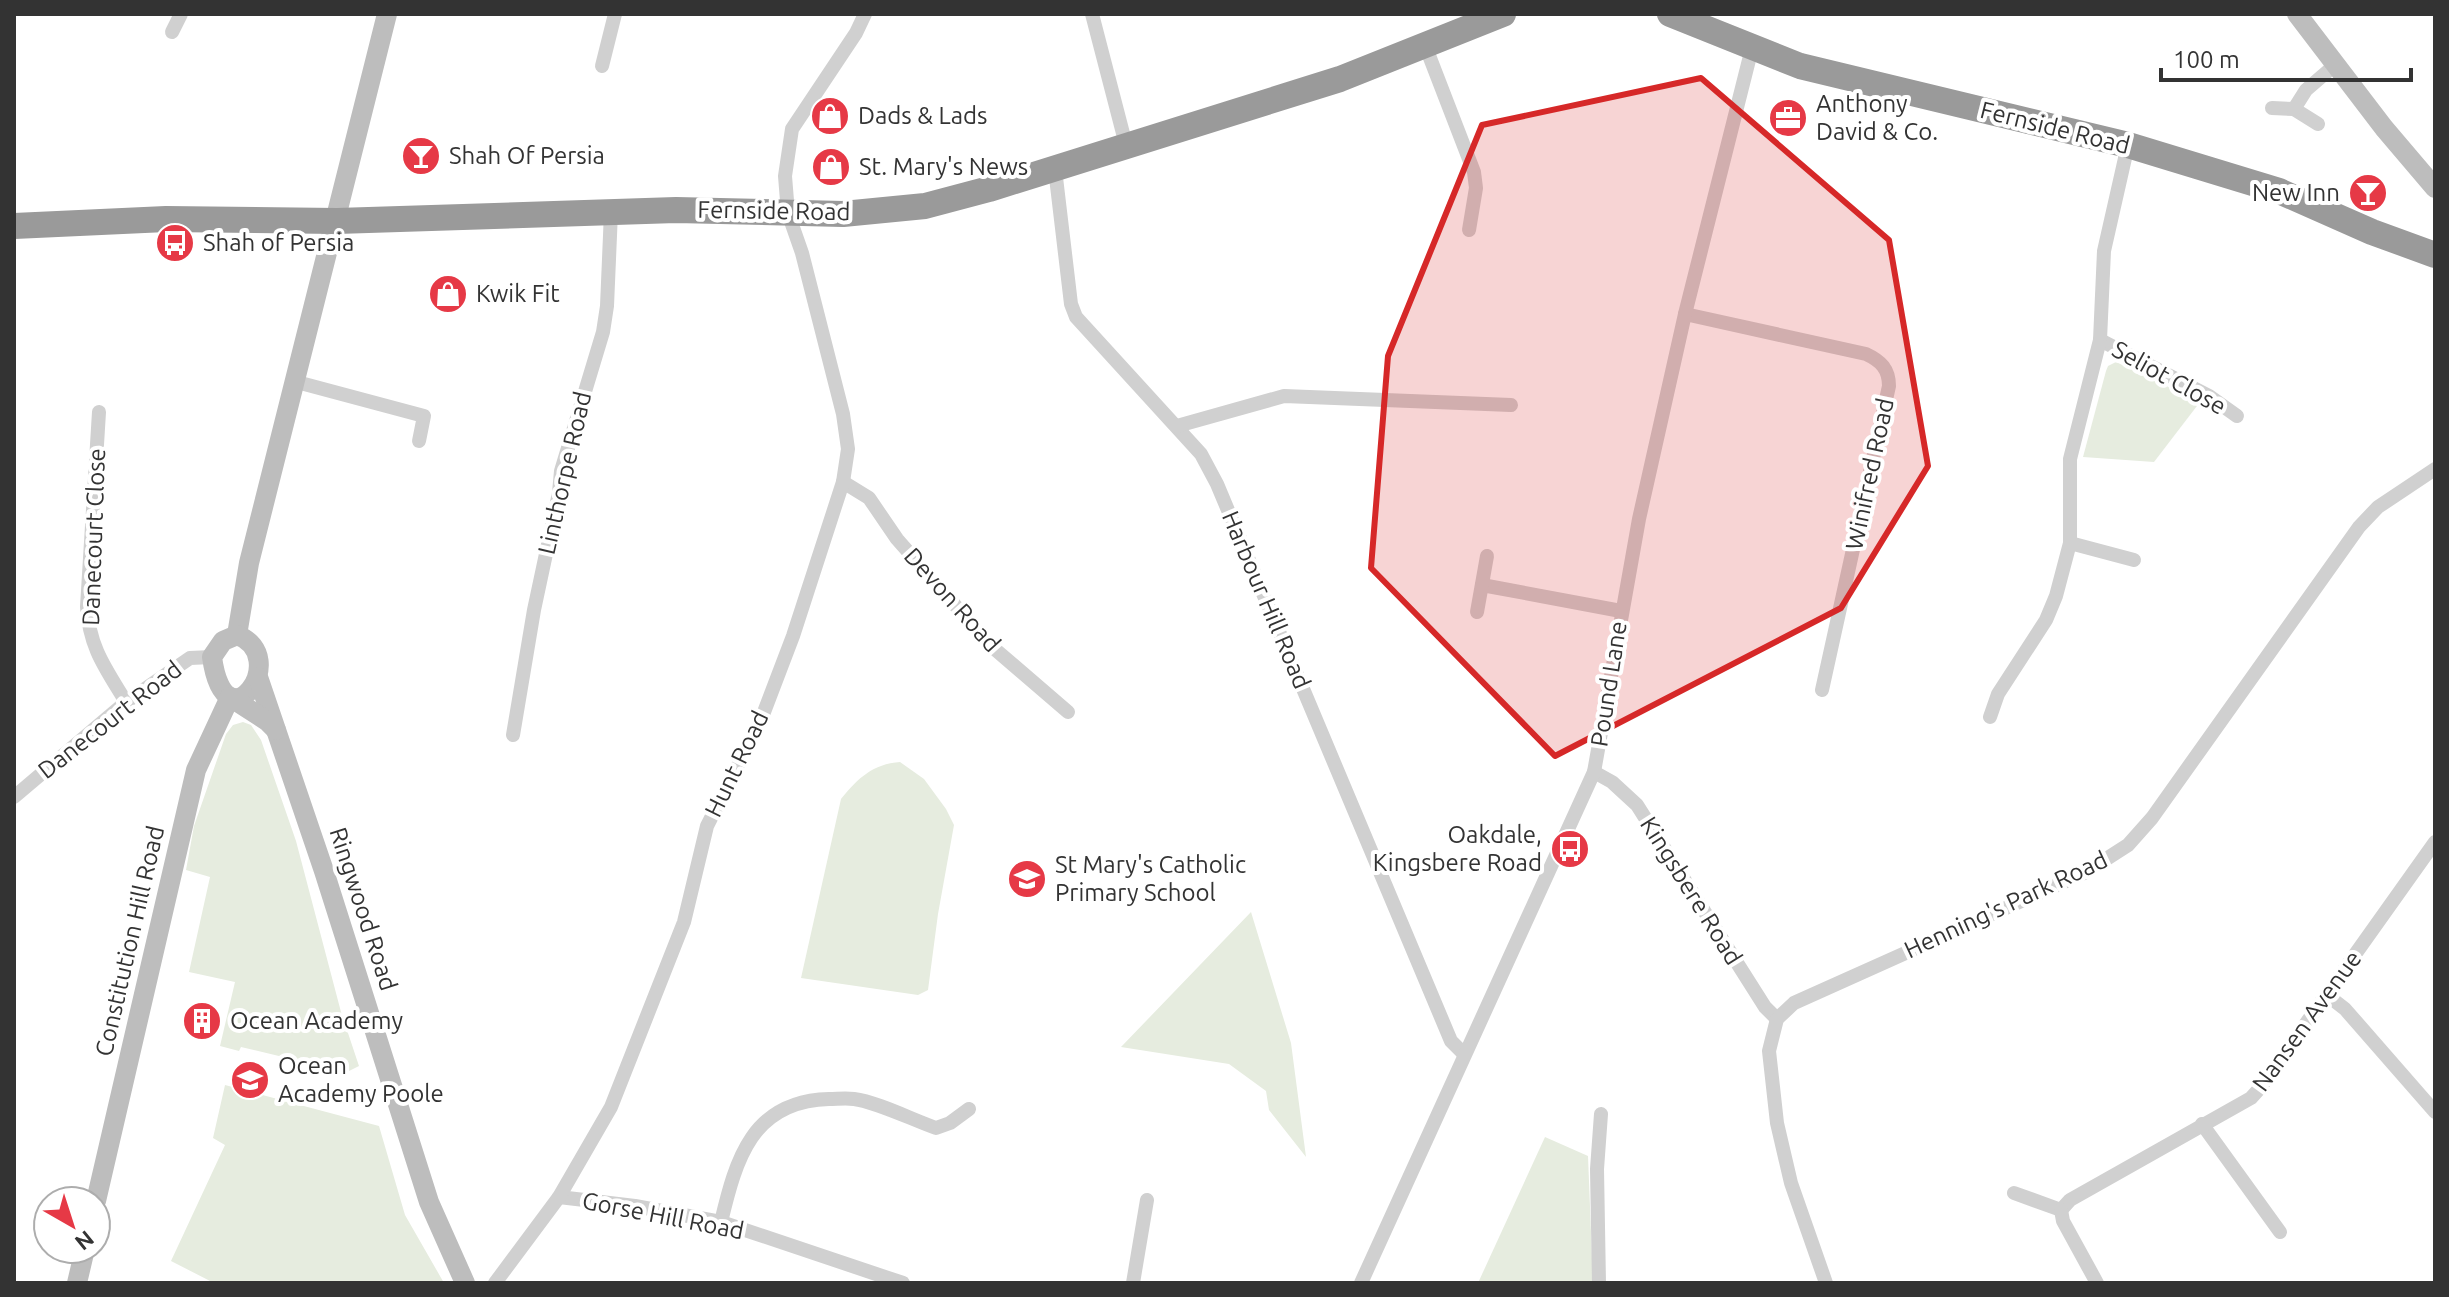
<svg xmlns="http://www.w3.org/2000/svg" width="2449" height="1297" viewBox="0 0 2449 1297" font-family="Ubuntu,sans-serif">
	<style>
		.green { fill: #e6ecdf }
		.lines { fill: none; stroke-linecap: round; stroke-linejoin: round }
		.street { stroke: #d0d0d0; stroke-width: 14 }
		.secondary { stroke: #bdbdbd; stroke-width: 20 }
		.highway { stroke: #9a9a9a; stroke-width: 26 }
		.marked { fill: #d62828; fill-opacity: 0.2; stroke: #d62828; stroke-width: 6; stroke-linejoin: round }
		.labels { text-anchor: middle; stroke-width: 8; stroke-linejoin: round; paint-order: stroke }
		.poi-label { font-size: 24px; fill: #333; stroke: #fff; text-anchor: start }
		.street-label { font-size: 24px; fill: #333; stroke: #fff }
	</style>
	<rect width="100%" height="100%" fill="#fff"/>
	<g class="green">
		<path d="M2116 362 2200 402 2154 462 2083 457 2106 371 2108 366Z"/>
		<path d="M243 722 251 725 261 740 296 841 341 1012 359 1066 339 1076 308 1068V1063L241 1047 239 1051 220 1046 235 982 189 972 210 877 186 870 194 826 226 734 233 725Z"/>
		<path d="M900 762 924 779 946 809 954 825 938 914 928 990 918 995 801 978 841 799C858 778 873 764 900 762Z"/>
		<path d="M1251 912 1291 1043 1306 1157 1269 1110 1266 1091 1229 1064 1121 1047Z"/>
		<path d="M225 1085 379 1126 405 1215 444 1283H214L171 1261 225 1145 213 1138Z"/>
		<path d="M1545 1137 1588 1156 1593 1283H1478Z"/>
	</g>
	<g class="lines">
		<g class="street">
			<path d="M1092 14 1126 145"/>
			<path d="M172 32 181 14"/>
			<path d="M1425 45 1474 172 1476 188 1469 230"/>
			<path d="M602 66 615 14"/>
			<path d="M2272 108 2294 109 2318 124"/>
			<path d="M2294 109 2306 90 2335 65"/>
			<path d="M1055 169 1071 304 1076 317 1201 454 1217 484 1451 1041 1464 1054"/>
			<path d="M1685 314 1866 354C1881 361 1889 369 1889 386L1822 690"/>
			<path d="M2100 340 2209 396 2237 416"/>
			<path d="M293 381 424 416 419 441"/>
			<path d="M99 412 87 607C89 647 106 669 126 702"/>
			<path d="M1177 426 1284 396 1511 405"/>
			<path d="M843 482 869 498 897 539 990 645 1068 712"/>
			<path d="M2070 543 2134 560"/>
			<path d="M1482 585 1621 611"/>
			<path d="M1477 612 1487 556"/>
			<path d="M1990 717 1998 694 2046 620 2056 596 2070 543V459L2100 340 2104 251 2128 145"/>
			<path d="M513 735 534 610 559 493 561 471 603 332 607 306 611 212"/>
			<path d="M1594 772 1612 782 1637 805 1765 1007 1777 1019"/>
			<path d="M14 797 126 702 190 658 212 657"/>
			<path d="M2327 995 2345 1009 2435 1112"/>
			<path d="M2202 1124 2280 1232"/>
			<path d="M2014 1193 2061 1210"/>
			<path d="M559 1197 635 1206 721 1222 903 1283"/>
			<path d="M2061 1210 2070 1200 2251 1098 2260 1088 2435 842"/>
			<path d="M2061 1210 2063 1221 2097 1283"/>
			<path d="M721 1222C736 1159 752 1101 829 1099 837 1099 846 1098 854 1099 877 1102 913 1120 936 1128L950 1123 969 1109"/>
			<path d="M495 1283 559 1197 611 1107 684 922 707 826 761 720 793 636 843 482 848 449 843 414 802 253 788 213 785 176 792 129 856 33 865 14"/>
			<path d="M1133 1283 1147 1200"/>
			<path d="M1361 1283 1594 772 1639 519 1685 314 1752 48"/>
			<path d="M1599 1283 1597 1169 1601 1114"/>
			<path d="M1826 1283 1791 1183 1777 1123 1769 1051 1777 1019 1794 1003 2086 872 2128 845 2152 818 2359 527 2378 507 2435 469"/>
		</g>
		<g class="secondary">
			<path d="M2297 14 2384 128 2435 188"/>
			<path d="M237 635 249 563 387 14"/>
			<path d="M237 635C293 656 225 752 212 657L223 641Z"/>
			<path d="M258 677 324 871 429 1202 465 1283"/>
			<path d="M96 1201 196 770 230 697 267 721 276 730"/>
			<path d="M77 1283 85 1249"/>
		</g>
		<g class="highway">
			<path d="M1670 14 1800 66 2128 145 2279 191 2372 232 2435 255"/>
			<path d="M14 226 166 219 337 221 676 210 843 214 925 206 989 189 1340 79 1503 14"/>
		</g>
	</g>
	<path class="marked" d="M1701 78 1889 240 1928 466 1841 608 1555 756 1371 568 1388 356 1482 125Z"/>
	<defs>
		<g id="shop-disc" transform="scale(2)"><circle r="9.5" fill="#e63946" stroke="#fff"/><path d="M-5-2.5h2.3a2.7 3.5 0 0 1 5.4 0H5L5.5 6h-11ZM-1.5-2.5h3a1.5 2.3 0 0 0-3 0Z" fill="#fff"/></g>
		<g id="office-disc" transform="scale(2)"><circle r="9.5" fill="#e63946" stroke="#fff"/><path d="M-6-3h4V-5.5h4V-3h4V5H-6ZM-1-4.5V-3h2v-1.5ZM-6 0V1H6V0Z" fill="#fff"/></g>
		<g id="bar-disc" transform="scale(2)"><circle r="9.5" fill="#e63946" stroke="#fff"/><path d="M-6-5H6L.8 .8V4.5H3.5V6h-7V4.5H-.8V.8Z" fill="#fff"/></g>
		<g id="bus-disc" transform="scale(2)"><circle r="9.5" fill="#e63946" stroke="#fff"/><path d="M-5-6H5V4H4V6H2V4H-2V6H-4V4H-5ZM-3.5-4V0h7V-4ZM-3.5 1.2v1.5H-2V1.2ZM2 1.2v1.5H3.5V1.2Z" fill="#fff"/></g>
		<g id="school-disc" transform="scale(2)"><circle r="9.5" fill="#e63946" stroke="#fff"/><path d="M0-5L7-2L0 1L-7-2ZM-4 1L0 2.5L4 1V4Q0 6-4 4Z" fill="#fff"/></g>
		<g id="building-disc" transform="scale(2)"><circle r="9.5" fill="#e63946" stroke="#fff"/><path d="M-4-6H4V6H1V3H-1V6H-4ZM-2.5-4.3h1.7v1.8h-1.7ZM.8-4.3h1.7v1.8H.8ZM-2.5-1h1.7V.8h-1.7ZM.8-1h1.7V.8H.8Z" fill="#fff"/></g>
	</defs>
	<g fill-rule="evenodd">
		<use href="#shop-disc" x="830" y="116"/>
		<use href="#office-disc" x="1788" y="118"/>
		<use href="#bar-disc" x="421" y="156"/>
		<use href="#shop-disc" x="831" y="167"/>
		<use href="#bar-disc" x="2368" y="193"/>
		<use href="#bus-disc" x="175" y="243"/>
		<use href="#shop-disc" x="448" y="294"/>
		<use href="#bus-disc" x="1570" y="849"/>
		<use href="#school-disc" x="1027" y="879"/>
		<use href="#building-disc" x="202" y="1021"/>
		<use href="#school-disc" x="250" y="1080"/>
	</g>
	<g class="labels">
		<g class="poi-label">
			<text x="1816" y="112">Anthony<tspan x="1816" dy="28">David &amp; Co.</tspan></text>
			<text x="858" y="124">Dads &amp; Lads</text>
			<text x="449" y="164">Shah Of Persia</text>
			<text x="859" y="175">St. Mary's News</text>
			<text x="2340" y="201" text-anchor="end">New Inn</text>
			<text x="203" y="251">Shah of Persia</text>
			<text x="476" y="302">Kwik Fit</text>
			<text x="1542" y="843" text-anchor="end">Oakdale,<tspan x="1542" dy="28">Kingsbere Road</tspan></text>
			<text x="1055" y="873">St Mary's Catholic<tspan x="1055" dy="28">Primary School</tspan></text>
			<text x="230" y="1029">Ocean Academy</text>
			<text x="278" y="1074">Ocean<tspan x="278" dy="28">Academy Poole</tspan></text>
		</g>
		<g class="street-label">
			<text transform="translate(2055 128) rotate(14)" y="8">Fernside Road</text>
			<text transform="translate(774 211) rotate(1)" y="8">Fernside Road</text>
			<text transform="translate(2169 378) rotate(29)" y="8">Seliot Close</text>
			<text transform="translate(565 473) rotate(-77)" y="8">Linthorpe Road</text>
			<text transform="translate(1870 474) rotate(-78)" y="8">Winifred Road</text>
			<text transform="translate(94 537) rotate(-88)" y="8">Danecourt Close</text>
			<text transform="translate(952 600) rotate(48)" y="8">Devon Road</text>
			<text transform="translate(1266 600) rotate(67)" y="8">Harbour Hill Road</text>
			<text transform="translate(1609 684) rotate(-81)" y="8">Pound Lane</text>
			<text transform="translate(110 720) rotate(-38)" y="8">Danecourt Road</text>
			<text transform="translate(737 764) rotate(-64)" y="8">Hunt Road</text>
			<text transform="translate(1691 891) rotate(58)" y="8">Kingsbere Road</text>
			<text transform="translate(2006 905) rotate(-25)" y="8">Henning's Park Road</text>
			<text transform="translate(363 909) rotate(72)" y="8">Ringwood Road</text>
			<text transform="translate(130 941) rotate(-77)" y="8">Constitution Hill Road</text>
			<text transform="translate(2307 1021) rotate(-54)" y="8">Nansen Avenue</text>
			<text transform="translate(663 1216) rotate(11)" y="8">Gorse Hill Road</text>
		</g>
	</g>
	<rect width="2449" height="1297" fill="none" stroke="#333333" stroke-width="32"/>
	<g transform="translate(72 1225) rotate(141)"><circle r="38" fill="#ffffff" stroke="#adadad" stroke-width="2"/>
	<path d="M0-6L14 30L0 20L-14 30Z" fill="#e63946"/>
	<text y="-12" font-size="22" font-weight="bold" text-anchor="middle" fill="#333333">N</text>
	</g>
	<path d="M2161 68v12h250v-12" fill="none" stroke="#333333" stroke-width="4"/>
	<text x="2173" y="68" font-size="24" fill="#333333" stroke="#ffffff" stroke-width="6" paint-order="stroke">100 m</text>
</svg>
